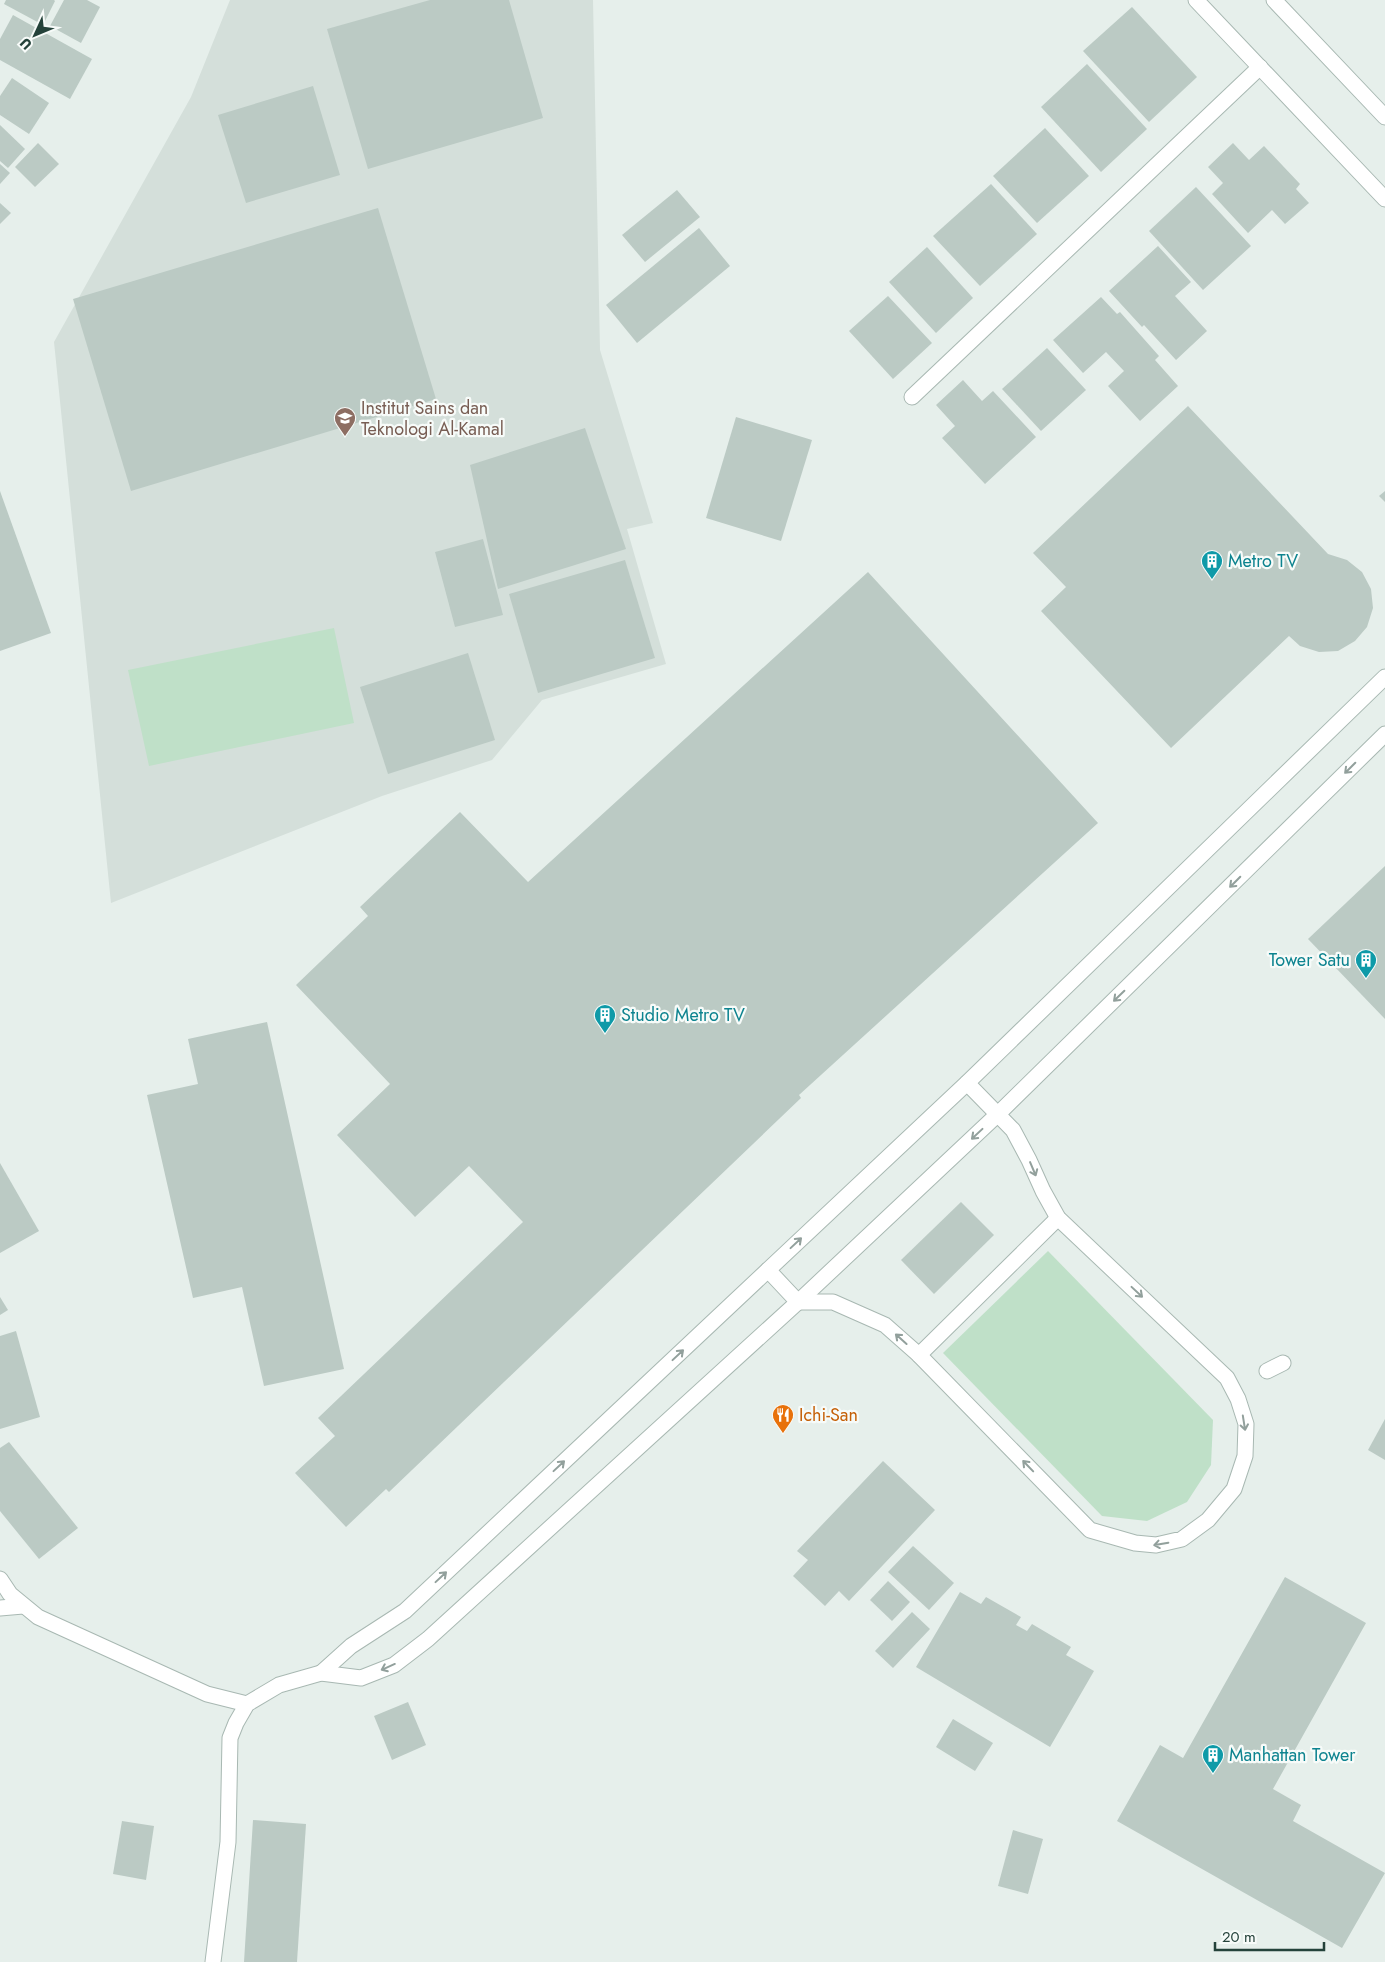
<svg xmlns="http://www.w3.org/2000/svg" width="1385" height="1962" viewBox="0 0 1385 1962" font-family="Jost,sans-serif">
	<style>
		.built { fill: #d4dfda }
		.green { fill: #bfe0c8 }
		.building { fill: #bbcac4 }
		.lines { fill: none; stroke-linecap: round; stroke-linejoin: round }
		.minor-casing { stroke: #a8b8b2; stroke-width: 17 }
		.minor { stroke: #fff; stroke-width: 15 }
		.oneway { stroke: #92a09c }
		.labels { text-anchor: middle; stroke-width: 4.5; stroke-linejoin: round; paint-order: stroke }
		.education-label { font-size: 18px; fill: #785e54; stroke: #f7fbf9; text-anchor: start }
		.culture-label { font-size: 18px; fill: #0d838f; stroke: #f7fbf9; text-anchor: start }
		.food-label { font-size: 18px; fill: #c56008; stroke: #f7fbf9; text-anchor: start }
	</style>
	<rect width="100%" height="100%" fill="#e6efeb"/>
	<path class="built" d="M230 0H593L600 350 653 523 627 529 666 664 542 700 492 760 382 796 111 903 54 342 191 97Z"/>
	<g class="green">
		<path d="M334 628 354 723 149 766 128 670Z"/>
		<path d="M1048 1251 1213 1420 1211 1465 1187 1502 1147 1521 1102 1516 943 1353Z"/>
	</g>
	<g class="building">
		<path d="M6 0H54L55 1 43 25 4 4Z"/>
		<path d="M64 0H87L100 7 81 43 50 26Z"/>
		<path d="M430 0H509L543 118 368 169 327 29Z"/>
		<path d="M1132 7 1197 77 1149 122 1083 51Z"/>
		<path d="M13 15 92 59 70 99 0 60V39Z"/>
		<path d="M1087 64 1147 129 1101 172 1041 107Z"/>
		<path d="M12 78 49 103 29 134 0 115V96Z"/>
		<path d="M313 86 340 175 246 203 218 115Z"/>
		<path d="M0 125 25 149 8 168 0 161Z"/>
		<path d="M1045 128 1089 176 1037 223 993 176Z"/>
		<path d="M38 143 59 164 35 187 15 167Z"/>
		<path d="M1233 143 1249 160 1264 146 1300 184 1296 189 1309 203 1285 224 1272 210 1248 233 1212 194 1223 183 1208 167Z"/>
		<path d="M0 164 10 173 0 184Z"/>
		<path d="M991 184 1037 234 980 286 933 236Z"/>
		<path d="M1196 187 1251 246 1203 290 1149 231Z"/>
		<path d="M677 190 700 217 645 262 622 235Z"/>
		<path d="M0 203 11 213 0 224Z"/>
		<path d="M378 208 436 399 131 491 73 299Z"/>
		<path d="M699 228 730 266 637 343 606 305Z"/>
		<path d="M1158 246 1191 282 1175 296 1207 331 1176 360 1144 325 1142 327 1109 291Z"/>
		<path d="M927 247 973 298 936 333 889 282Z"/>
		<path d="M888 296 932 343 893 379 849 331Z"/>
		<path d="M1101 297 1117 314 1120 312 1159 356 1155 360 1178 386 1140 421 1108 386 1124 371 1106 352 1083 373 1053 340Z"/>
		<path d="M1047 348 1086 390 1041 431 1002 389Z"/>
		<path d="M963 380 982 401 993 391 1036 437 985 484 942 438 955 426 936 405Z"/>
		<path d="M1188 406 1328 554 1347 560 1362 572 1371 589 1373 608 1367 627 1355 641 1338 651 1319 652 1300 646 1289 636 1171 748 1041 611 1066 587 1033 553Z"/>
		<path d="M736 417 812 440 781 541 706 518Z"/>
		<path d="M585 428 626 549 498 589 470 465Z"/>
		<path d="M0 491 51 633 0 651Z"/>
		<path d="M1385 491V502L1379 496Z"/>
		<path d="M483 539 503 615 455 627 435 552Z"/>
		<path d="M625 560 655 658 538 693 509 594Z"/>
		<path d="M868 572 1098 823 799 1095 801 1098 389 1492 386 1489 346 1527 295 1473 335 1436 318 1418 523 1222 469 1166 415 1217 337 1135 390 1084 296 985 368 916 360 907 460 812 528 882Z"/>
		<path d="M468 653 495 740 388 774 360 687Z"/>
		<path d="M1385 866V1019L1308 939Z"/>
		<path d="M267 1022 344 1369 264 1386 242 1287 193 1298 147 1095 198 1084 188 1039Z"/>
		<path d="M0 1163 39 1231 0 1253Z"/>
		<path d="M961 1202 994 1235 934 1294 901 1260Z"/>
		<path d="M0 1297 8 1310 0 1315Z"/>
		<path d="M16 1331 40 1417 0 1429V1336Z"/>
		<path d="M1385 1419V1460L1368 1450Z"/>
		<path d="M9 1442 78 1528 39 1559 0 1511V1448Z"/>
		<path d="M883 1461 935 1510 849 1601 839 1591 825 1606 793 1576 808 1560 797 1551Z"/>
		<path d="M913 1546 954 1583 929 1610 888 1572Z"/>
		<path d="M1285 1577 1366 1623 1273 1789 1301 1805 1293 1821 1385 1873 1342 1948 1117 1821 1160 1745 1183 1758Z"/>
		<path d="M888 1581 910 1602 892 1621 870 1600Z"/>
		<path d="M960 1592 981 1604 986 1597 1021 1617 1016 1625 1027 1631 1032 1624 1071 1647 1066 1655 1094 1671 1050 1747 916 1667Z"/>
		<path d="M912 1612 930 1629 893 1668 875 1651Z"/>
		<path d="M408 1702 426 1745 392 1760 374 1716Z"/>
		<path d="M953 1719 993 1743 975 1771 936 1747Z"/>
		<path d="M253 1820 306 1824 297 1962H244Z"/>
		<path d="M122 1821 154 1826 146 1880 113 1874Z"/>
		<path d="M1013 1830 1043 1839 1028 1894 998 1886Z"/>
	</g>
	<g class="lines">
		<g class="minor-casing">
			<g id="minor">
				<path d="M1196 0 1385 199"/>
				<path d="M1274 0 1385 117"/>
				<path d="M912 397 1260 67"/>
				<path d="M768 1270 798 1302H833L885 1325 919 1355 1090 1530 1135 1543 1156 1545 1182 1539 1208 1520 1234 1489 1245 1456 1246 1424 1238 1399 1227 1378 1058 1218 1043 1191 1029 1160 1013 1130 967 1083"/>
				<path d="M919 1355 1058 1218"/>
				<path d="M1267 1371 1283 1363"/>
				<path d="M0 1579 10 1594 38 1617 207 1694 247 1704"/>
				<path d="M0 1608 23 1606"/>
				<path d="M321 1673 351 1646 405 1611 967 1083 1385 677"/>
				<path d="M213 1962 228 1842 230 1738 236 1723 247 1704 279 1685 321 1673 361 1678 394 1665 428 1639 798 1302 998 1114 1385 734"/>
			</g>
		</g>
		<use href="#minor" class="minor"/>
	</g>
	<defs><path id="oneway-shaft" d="M-6 0H5M1.5-3L5.5 0L1.5 3" fill="none" stroke-width="1.6" stroke-linecap="round" stroke-linejoin="round" transform="scale(1.25)"/></defs>
	<g class="oneway">
		<use href="#oneway-shaft" transform="translate(1350 768) rotate(135)"/>
		<use href="#oneway-shaft" transform="translate(1235 882) rotate(135)"/>
		<use href="#oneway-shaft" transform="translate(1119 996) rotate(136)"/>
		<use href="#oneway-shaft" transform="translate(977 1134) rotate(137)"/>
		<use href="#oneway-shaft" transform="translate(1033 1169) rotate(67)"/>
		<use href="#oneway-shaft" transform="translate(796 1243) rotate(-43)"/>
		<use href="#oneway-shaft" transform="translate(1137 1292) rotate(43)"/>
		<use href="#oneway-shaft" transform="translate(901 1339) rotate(-138)"/>
		<use href="#oneway-shaft" transform="translate(678 1355) rotate(-43)"/>
		<use href="#oneway-shaft" transform="translate(1244 1423) rotate(81)"/>
		<use href="#oneway-shaft" transform="translate(559 1466) rotate(-43)"/>
		<use href="#oneway-shaft" transform="translate(1028 1466) rotate(-134)"/>
		<use href="#oneway-shaft" transform="translate(1161 1544) rotate(170)"/>
		<use href="#oneway-shaft" transform="translate(441 1577) rotate(-43)"/>
		<use href="#oneway-shaft" transform="translate(388 1667) rotate(156)"/>
	</g>
	<defs>
		<g id="university-pin" transform="scale(1.125)"><path d="M0 17L-7.5 6A9.5 9.5 0 1 1 7.5 6Z" fill="#8d6e63" stroke="#f7fbf9"/><path d="M0-5L7-2L0 1L-7-2ZM-4 1L0 2.5L4 1V4Q0 6-4 4Z" fill="#fff"/></g>
		<g id="building-pin" transform="scale(1.125)"><path d="M0 17L-7.5 6A9.5 9.5 0 1 1 7.5 6Z" fill="#0f9aa8" stroke="#f7fbf9"/><path d="M-4-6H4V6H1V3H-1V6H-4ZM-2.5-4.3h1.7v1.8h-1.7ZM.8-4.3h1.7v1.8H.8ZM-2.5-1h1.7V.8h-1.7ZM.8-1h1.7V.8H.8Z" fill="#fff"/></g>
		<g id="restaurant-pin" transform="scale(1.125)"><path d="M0 17L-7.5 6A9.5 9.5 0 1 1 7.5 6Z" fill="#e8710a" stroke="#f7fbf9"/><path d="M-5-6h1v4h1v-4h1v4h1v-4h1v5L-1.5 .5V6h-2V.5L-5-1ZM5-6V6H3V1.5H1.5Q1.5-4 5-6Z" fill="#fff"/></g>
	</defs>
	<g fill-rule="evenodd">
		<use href="#university-pin" x="345" y="418"/>
		<use href="#building-pin" x="1212" y="561"/>
		<use href="#building-pin" x="1366" y="960"/>
		<use href="#building-pin" x="605" y="1015"/>
		<use href="#restaurant-pin" x="783" y="1415"/>
		<use href="#building-pin" x="1213" y="1755"/>
	</g>
	<g class="labels">
		<g class="education-label">
			<text x="361" y="414">Institut Sains dan<tspan x="361" dy="21">Teknologi Al-Kamal</tspan></text>
		</g>
		<g class="culture-label">
			<text x="1228" y="567">Metro TV</text>
			<text x="1350" y="966" text-anchor="end">Tower Satu</text>
			<text x="621" y="1021">Studio Metro TV</text>
			<text x="1229" y="1761">Manhattan Tower</text>
		</g>
		<g class="food-label">
			<text x="799" y="1421">Ichi-San</text>
		</g>
	</g>
	<g transform="translate(35 35) rotate(226)" stroke="#f7fbf9" stroke-width="4" paint-order="stroke">
	<path d="M0-4L9 19L0 12L-9 19Z" fill="#24423a"/>
	<text y="-8" font-size="14" font-weight="bold" text-anchor="middle" fill="#24423a">U</text>
	</g>
	<path d="M1215 1942v8h109v-8" fill="none" stroke="#24423a" stroke-width="2.5"/>
	<text x="1222" y="1942" font-size="15" fill="#24423a" stroke="#f7fbf9" stroke-width="4" paint-order="stroke">20 m</text>
</svg>
